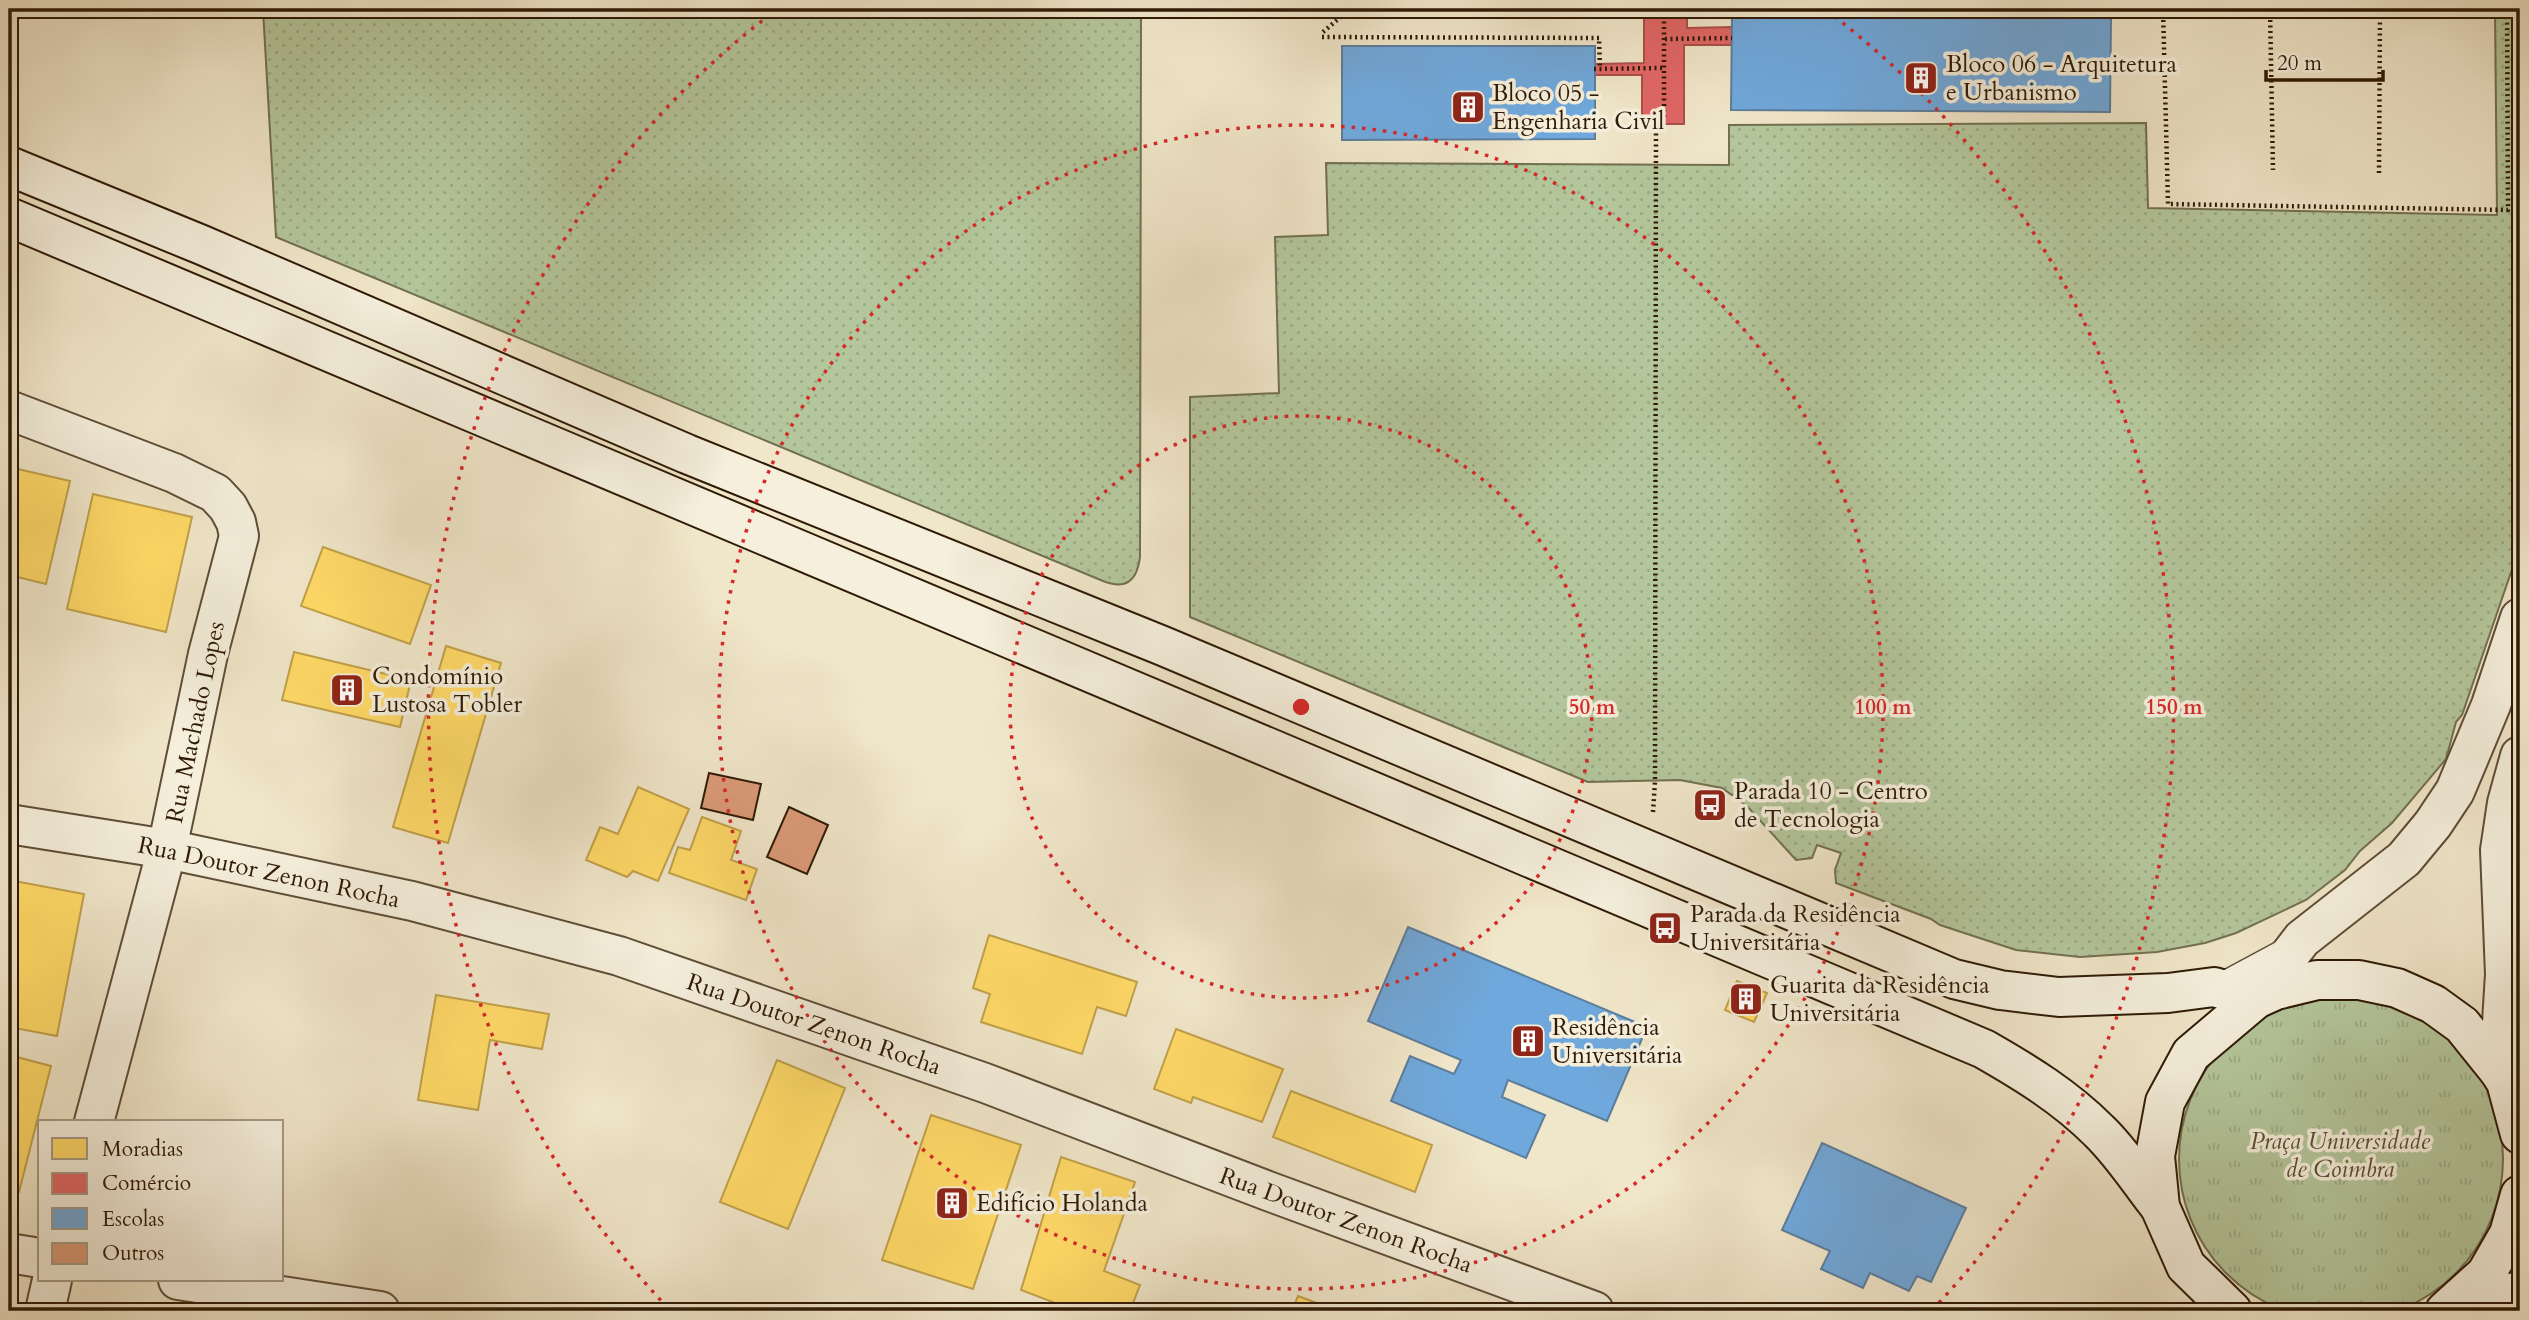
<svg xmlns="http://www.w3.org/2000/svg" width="2529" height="1320" viewBox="0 0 2529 1320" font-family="Cardo,serif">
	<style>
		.grass { fill: url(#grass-dots); stroke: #727050; stroke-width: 2 }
		.park { fill: url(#park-tufts); stroke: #727050; stroke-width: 2 }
		.homes { fill: #ffd966; stroke: #c1a049; stroke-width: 2 }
		.shops { fill: #e06666; stroke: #ab4f49; stroke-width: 2 }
		.schools { fill: #6fa8dc; stroke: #5c7d9c; stroke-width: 2 }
		.building { fill: #db9a78; stroke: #2f1a06; stroke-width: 2 }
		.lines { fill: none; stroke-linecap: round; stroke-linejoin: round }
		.service-casing { stroke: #5f4d37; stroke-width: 24 }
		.minor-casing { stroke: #5f4d37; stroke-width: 42 }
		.secondary-casing { stroke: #2f1a06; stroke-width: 42 }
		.path { stroke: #2f1a06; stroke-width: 4.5; stroke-dasharray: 2 3.5; stroke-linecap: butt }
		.service { stroke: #f5efdc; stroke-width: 21 }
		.minor { stroke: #f5efdc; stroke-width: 38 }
		.secondary { stroke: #f5efdc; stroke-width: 38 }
		.ring { fill: none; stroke: #d62828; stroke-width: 3.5; stroke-dasharray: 3.5 7 }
		.labels { text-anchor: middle; stroke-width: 7; stroke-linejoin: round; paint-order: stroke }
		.poi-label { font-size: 24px; fill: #2f1a06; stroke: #f5efdc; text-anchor: start }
		.street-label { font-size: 24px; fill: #2f1a06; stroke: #f5efdc }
		.park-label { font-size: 24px; font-style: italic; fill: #574e33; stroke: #f5efdc }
		.centre { fill: #d62828; stroke: #f5efdc; stroke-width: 3.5 }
		.ring-label { font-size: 21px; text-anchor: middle; font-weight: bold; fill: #d62828; stroke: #f5efdc; stroke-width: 7; stroke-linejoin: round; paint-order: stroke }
	</style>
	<defs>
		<pattern id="grass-dots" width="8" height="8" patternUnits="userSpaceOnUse" patternTransform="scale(1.75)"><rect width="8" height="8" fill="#b4c69b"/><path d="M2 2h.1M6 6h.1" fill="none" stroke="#9baa84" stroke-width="1.8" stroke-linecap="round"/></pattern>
		<pattern id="park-tufts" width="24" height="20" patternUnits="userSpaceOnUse" patternTransform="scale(1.75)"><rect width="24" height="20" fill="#b4c69b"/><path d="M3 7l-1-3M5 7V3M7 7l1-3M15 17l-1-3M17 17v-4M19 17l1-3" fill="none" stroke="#9baa84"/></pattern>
	</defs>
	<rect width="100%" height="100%" fill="#f0e6c9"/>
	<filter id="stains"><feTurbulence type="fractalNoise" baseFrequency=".00286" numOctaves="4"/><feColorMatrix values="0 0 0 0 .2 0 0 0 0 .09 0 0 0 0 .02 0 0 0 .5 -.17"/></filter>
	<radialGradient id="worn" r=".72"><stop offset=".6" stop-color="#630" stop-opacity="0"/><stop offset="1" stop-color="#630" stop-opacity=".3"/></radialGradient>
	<g class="grass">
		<path d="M263 9H1141L1140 557C1137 581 1126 590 1103 581L276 237Z"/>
		<path d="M2495 9H2520V546L2462 715 2456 722 2446 759 2392 823 2360 851 2345 870 2306 900 2236 933 2205 943 2157 952 2080 957 2016 950 1940 925 1931 919 1836 883 1835 870 1841 853 1817 845 1812 858 1796 860 1747 806 1722 788 1680 780 1588 782 1190 617V397L1279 393 1275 237 1328 235 1326 163 1729 165V125L2146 123 2148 208 2497 215Z"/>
	</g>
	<circle class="park" cx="2341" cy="1159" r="162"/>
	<g class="homes">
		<path d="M9 467 70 481 46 584 9 575Z"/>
		<path d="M93 494 192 517 166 632 67 609Z"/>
		<path d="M323 547 431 585 410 644 301 606Z"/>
		<path d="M446 646 501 663 448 843 393 827Z"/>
		<path d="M294 652 411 680 400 727 282 700Z"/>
		<path d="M638 787 689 809 658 881 633 871 627 877 586 860 600 827 618 834Z"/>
		<path d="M702 817 741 831 731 860 757 869 746 900 669 873 678 847 690 850Z"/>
		<path d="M9 880 84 894 57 1036 9 1027Z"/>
		<path d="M989 935 1137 982 1126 1016 1097 1007 1082 1054 981 1022 990 994 973 988Z"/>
		<path d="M1737 981 1767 993 1754 1022 1725 1010Z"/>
		<path d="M436 995 549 1014 542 1049 490 1040 478 1110 418 1100Z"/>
		<path d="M1176 1029 1283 1069 1262 1122 1193 1097 1191 1103 1154 1089Z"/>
		<path d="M9 1055 51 1066 19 1192 9 1189Z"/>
		<path d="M777 1060 845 1088 788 1229 720 1202Z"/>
		<path d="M1291 1091 1432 1145 1415 1192 1273 1137Z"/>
		<path d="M931 1115 1021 1145 973 1289 882 1260Z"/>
		<path d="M1061 1157 1135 1182 1104 1271 1140 1285 1130 1311H1076L1021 1290Z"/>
		<path d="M1298 1296 1338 1311H1292Z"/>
	</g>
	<path class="shops" d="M1644 9H1687V28L1732 27V45H1684V124H1642V75H1595V64L1644 63Z"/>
	<g class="schools">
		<path d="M1732 16 2111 18 2110 112 1731 110Z"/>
		<path d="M1342 46H1595V139L1342 140Z"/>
		<path d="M1408 927 1647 1027 1607 1121 1508 1080 1502 1097 1545 1115 1526 1158 1391 1101 1410 1056 1454 1074 1461 1060 1368 1021Z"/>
		<path d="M1822 1143 1966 1208 1931 1282 1917 1276 1909 1291 1870 1273 1863 1288 1821 1269 1830 1251 1782 1230Z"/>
	</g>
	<g class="building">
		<path d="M709 773 761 784 753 820 701 808Z"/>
		<path d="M789 807 828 825 807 874 767 857Z"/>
	</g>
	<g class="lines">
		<g class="service-casing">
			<path id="service" d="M2215 987 2282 951"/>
		</g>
		<g class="minor-casing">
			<g id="minor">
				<path d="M9 410 174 473 215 493 228 507 236 522 239 536 208 654 167 849 94 1122"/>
				<path d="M9 824 167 849 412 901 619 956 985 1083 1268 1191 1594 1311"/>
				<path d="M2256 999 2302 939 2404 859 2433 824 2455 791 2491 705 2520 618"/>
				<path d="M2499 1071 2505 974 2500 850 2507 803 2520 756"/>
				<path d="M9 1253 40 1258"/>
				<path d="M178 1280 380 1311"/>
				<path d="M45 1311 52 1280"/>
			</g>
		</g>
		<g class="secondary-casing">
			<g id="secondary">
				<path d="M9 166 202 245 687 454 1163 646 1954 979 2000 990 2059 997 2168 993 2214 987 2256 999"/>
				<path d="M9 217 1984 1049C2026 1073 2065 1097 2099 1131 2122 1153 2140 1182 2160 1207"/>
				<path d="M2454 1309C2476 1298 2497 1293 2520 1292"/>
				<path d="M2232 1311 2186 1266 2160 1207 2155 1156 2165 1102 2191 1054 2256 999 2276 990 2317 980H2359L2397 988 2433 1004 2462 1025 2499 1071 2506 1082 2520 1134"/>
				<path d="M2445 1311 2486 1274 2509 1234 2520 1195"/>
			</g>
		</g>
		<g class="path">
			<path d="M2163 9 2168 204 2508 210 2507 9"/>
			<path d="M2270 9 2273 170"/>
			<path d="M1323 32 1350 9"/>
			<path d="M1322 37 1599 38 1600 69"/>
			<path d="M1665 39 1732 38"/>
			<path d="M1594 69 1663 68"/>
			<path d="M2379 173 2380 9"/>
			<path d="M1653 812 1655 781 1656 124 1664 116V9"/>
		</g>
		<use href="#service" class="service"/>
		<use href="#minor" class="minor"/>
		<use href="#secondary" class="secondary"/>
	</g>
	<g class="ring">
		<circle cx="1301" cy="707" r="291"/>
		<circle cx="1301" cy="707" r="582"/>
		<path d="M668 1308A873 873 0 0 1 776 10M1826 10A873 873 0 0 1 1934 1308"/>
	</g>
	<defs>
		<g id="building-square" transform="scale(1.75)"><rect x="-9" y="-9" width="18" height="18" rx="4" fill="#8f2418" stroke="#f5efdc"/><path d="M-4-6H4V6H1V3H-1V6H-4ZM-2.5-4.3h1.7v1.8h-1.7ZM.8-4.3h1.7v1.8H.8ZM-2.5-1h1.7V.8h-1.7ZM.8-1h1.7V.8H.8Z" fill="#fff"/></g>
		<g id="bus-square" transform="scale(1.75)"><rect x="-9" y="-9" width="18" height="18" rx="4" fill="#8f2418" stroke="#f5efdc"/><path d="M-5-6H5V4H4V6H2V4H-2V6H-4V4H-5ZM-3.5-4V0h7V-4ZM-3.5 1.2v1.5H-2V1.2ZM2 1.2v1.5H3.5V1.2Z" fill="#fff"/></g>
	</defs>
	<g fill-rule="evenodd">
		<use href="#building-square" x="1921" y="78"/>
		<use href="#building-square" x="1468" y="107"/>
		<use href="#building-square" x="347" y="690"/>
		<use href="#bus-square" x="1710" y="805"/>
		<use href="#bus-square" x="1665" y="928"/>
		<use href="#building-square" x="1746" y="999"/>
		<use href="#building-square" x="1528" y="1041"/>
		<use href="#building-square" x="952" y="1203"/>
	</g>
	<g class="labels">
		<g class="poi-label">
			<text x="1946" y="72">Bloco 06 - Arquitetura<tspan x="1946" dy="28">e Urbanismo</tspan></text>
			<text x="1492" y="101">Bloco 05 -<tspan x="1492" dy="28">Engenharia Civil</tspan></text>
			<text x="372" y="684">Condomínio<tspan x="372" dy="28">Lustosa Tobler</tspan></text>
			<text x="1734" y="799">Parada 10 - Centro<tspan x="1734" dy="28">de Tecnologia</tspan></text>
			<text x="1690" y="922">Parada da Residência<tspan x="1690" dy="28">Universitária</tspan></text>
			<text x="1770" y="993">Guarita da Residência<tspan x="1770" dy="28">Universitária</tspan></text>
			<text x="1552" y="1035">Residência<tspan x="1552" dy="28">Universitária</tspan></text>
			<text x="976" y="1211">Edifício Holanda</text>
		</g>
		<g class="street-label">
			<text transform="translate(195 722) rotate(-78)" y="8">Rua Machado Lopes</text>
			<text transform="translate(269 872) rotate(12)" y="8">Rua Doutor Zenon Rocha</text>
			<text transform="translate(814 1024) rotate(19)" y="8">Rua Doutor Zenon Rocha</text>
			<text transform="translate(1346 1220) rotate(20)" y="8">Rua Doutor Zenon Rocha</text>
		</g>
		<g class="park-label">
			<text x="2340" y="1149">Praça Universidade<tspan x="2340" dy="28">de Coimbra</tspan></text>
		</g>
	</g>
	<circle cx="1301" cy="707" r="10" class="centre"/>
	<g class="ring-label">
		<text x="1592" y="714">50 m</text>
		<text x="1883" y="714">100 m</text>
		<text x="2174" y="714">150 m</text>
	</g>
	<rect width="2529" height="1320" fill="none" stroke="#f0e6c9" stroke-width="35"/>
	<rect x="10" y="10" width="2508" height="1299" fill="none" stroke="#2f1a06" stroke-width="3.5"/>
	<rect x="18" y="18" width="2494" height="1285" fill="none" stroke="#2f1a06" stroke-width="2"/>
	<rect x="38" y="1120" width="245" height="161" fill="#f5efdc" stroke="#a69a86" stroke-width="2"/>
	<rect x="52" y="1138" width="35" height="21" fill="#ffd966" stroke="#a69a86" stroke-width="2"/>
	<text x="102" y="1156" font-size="21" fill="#2f1a06">Moradias</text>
	<rect x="52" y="1173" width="35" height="21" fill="#e06666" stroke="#a69a86" stroke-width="2"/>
	<text x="102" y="1190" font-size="21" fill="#2f1a06">Comércio</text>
	<rect x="52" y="1208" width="35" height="21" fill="#6fa8dc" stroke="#a69a86" stroke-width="2"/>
	<text x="102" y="1226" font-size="21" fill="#2f1a06">Escolas</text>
	<rect x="52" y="1243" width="35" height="21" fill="#db9a78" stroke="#a69a86" stroke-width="2"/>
	<text x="102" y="1260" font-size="21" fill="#2f1a06">Outros</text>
	<path d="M2266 70v10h117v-10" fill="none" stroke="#2f1a06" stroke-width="3.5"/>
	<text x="2277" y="70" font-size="21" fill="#2f1a06" stroke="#f5efdc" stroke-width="5" paint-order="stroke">20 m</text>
	<rect width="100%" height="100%" filter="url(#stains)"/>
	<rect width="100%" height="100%" fill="url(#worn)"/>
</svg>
